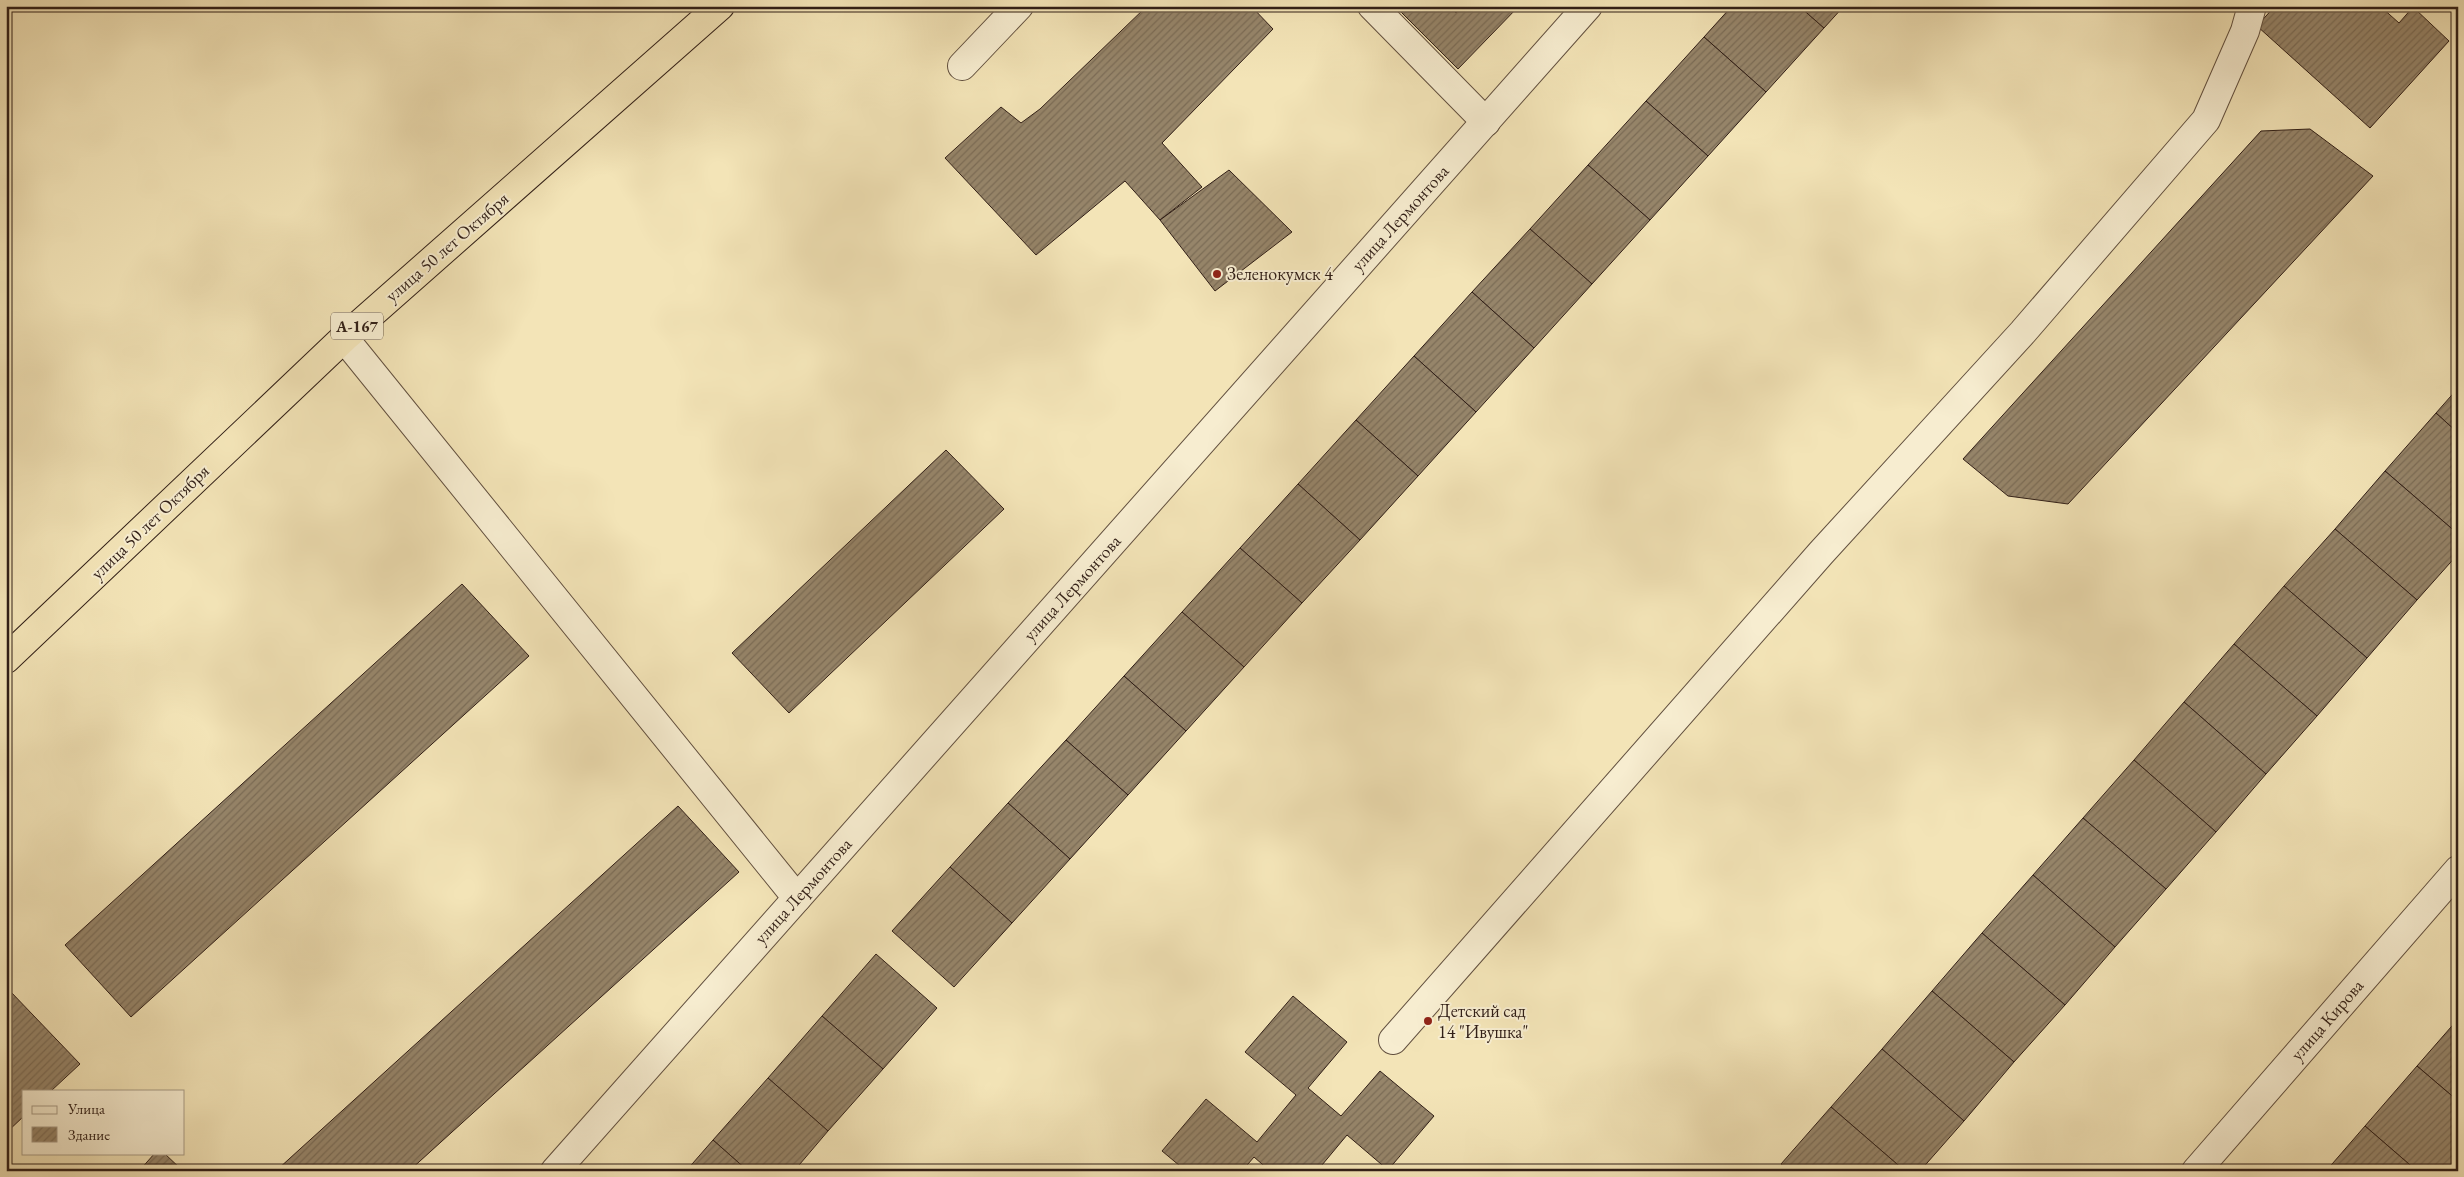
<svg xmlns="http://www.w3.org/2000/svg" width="2464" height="1177" viewBox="0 0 2464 1177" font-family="'EB Garamond',serif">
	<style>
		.building { fill: url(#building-hatch); stroke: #311f17 }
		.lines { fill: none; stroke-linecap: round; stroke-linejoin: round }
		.minor-casing { stroke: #62503f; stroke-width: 30 }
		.highway-casing { stroke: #311f17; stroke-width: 30 }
		.minor { stroke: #f7edd0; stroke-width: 28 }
		.highway { stroke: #f3e4b7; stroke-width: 28 }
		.poi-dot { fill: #8f2418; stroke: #f7edd0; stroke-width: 2 }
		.labels { text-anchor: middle; stroke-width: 4; stroke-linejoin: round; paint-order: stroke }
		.shield { fill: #f7edd0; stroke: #6c5d4e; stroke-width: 1 }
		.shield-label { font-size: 16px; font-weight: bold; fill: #311f17 }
		.street-label { font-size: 18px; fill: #311f17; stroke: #f7edd0 }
		.poi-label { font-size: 18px; fill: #311f17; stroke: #f7edd0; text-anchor: start }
	</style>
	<defs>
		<pattern id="building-hatch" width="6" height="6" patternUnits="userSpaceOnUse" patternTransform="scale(1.25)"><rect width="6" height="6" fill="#96856a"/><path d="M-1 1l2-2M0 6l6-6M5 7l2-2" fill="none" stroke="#7b6c56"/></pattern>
	</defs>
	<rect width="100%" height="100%" fill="#f3e4b7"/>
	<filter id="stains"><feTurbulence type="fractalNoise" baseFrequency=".004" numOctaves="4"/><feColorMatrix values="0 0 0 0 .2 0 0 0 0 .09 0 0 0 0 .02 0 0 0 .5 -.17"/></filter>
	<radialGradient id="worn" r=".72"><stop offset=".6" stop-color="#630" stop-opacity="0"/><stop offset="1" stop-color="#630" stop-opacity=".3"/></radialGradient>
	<g class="building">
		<path d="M1147 6H1251L1273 29 1162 143 1202 187 1160 220 1125 181 1036 255 945 158 1001 107 1021 123 1040 109Z"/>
		<path d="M1395 6H1450L1456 13 1461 6H1519L1458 69Z"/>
		<path d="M1732 6H1799L1824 28 1766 92 1704 37Z"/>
		<path d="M1799 6H1844L1824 28Z"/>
		<path d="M2275 6H2380L2399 23 2413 7 2449 41 2370 128 2257 26Z"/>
		<path d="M1704 37 1766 92 1708 156 1646 101Z"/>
		<path d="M1646 101 1708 156 1650 220 1588 165Z"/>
		<path d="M2310 129 2373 176 2068 504 2008 496 1963 459 2261 131Z"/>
		<path d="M1588 165 1650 220 1592 284 1530 229Z"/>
		<path d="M1229 170 1292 232 1215 291 1160 220Z"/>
		<path d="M1530 229 1592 284 1534 348 1472 292Z"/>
		<path d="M1472 292 1534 348 1476 412 1414 356Z"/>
		<path d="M1414 356 1476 412 1418 476 1356 420Z"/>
		<path d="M2458 388V433L2436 413Z"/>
		<path d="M2436 413 2458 433V534L2385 471Z"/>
		<path d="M1356 420 1418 476 1360 540 1298 484Z"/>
		<path d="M946 450 1004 509 789 713 732 653Z"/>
		<path d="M2385 471 2458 534V554L2417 600 2335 529Z"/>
		<path d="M1298 484 1360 540 1302 603 1240 548Z"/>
		<path d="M2335 529 2417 600 2367 658 2284 586Z"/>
		<path d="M1240 548 1302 603 1244 667 1182 612Z"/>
		<path d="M462 584 529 656 131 1017 65 945Z"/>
		<path d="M2284 586 2367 658 2317 716 2234 644Z"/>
		<path d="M1182 612 1244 667 1186 731 1124 676Z"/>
		<path d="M2234 644 2317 716 2266 774 2184 702Z"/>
		<path d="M1124 676 1186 731 1128 795 1066 740Z"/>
		<path d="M2184 702 2266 774 2216 832 2134 760Z"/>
		<path d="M1066 740 1128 795 1070 859 1008 803Z"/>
		<path d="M2134 760 2216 832 2166 889 2083 818Z"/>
		<path d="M1008 803 1070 859 1012 923 950 867Z"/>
		<path d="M678 806 739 872 409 1171H280L278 1169Z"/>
		<path d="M2083 818 2166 889 2115 947 2033 875Z"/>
		<path d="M950 867 1012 923 954 987 892 931Z"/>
		<path d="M2033 875 2115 947 2065 1005 1982 933Z"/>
		<path d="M1982 933 2065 1005 2014 1062 1932 991Z"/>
		<path d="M876 954 937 1008 883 1069 822 1016Z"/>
		<path d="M10 991 80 1064 51 1091H24V1116L6 1133V995Z"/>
		<path d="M1932 991 2014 1062 1964 1121 1882 1049Z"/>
		<path d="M1293 996 1347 1042 1308 1088 1341 1116 1380 1071 1434 1116 1388 1170 1347 1135 1317 1171H1270L1254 1157 1242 1171H1186L1162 1151 1206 1099 1257 1142 1296 1095 1245 1052Z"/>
		<path d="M822 1016 883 1069 828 1131 768 1078Z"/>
		<path d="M2458 1019V1101L2417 1066Z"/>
		<path d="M1882 1049 1964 1121 1920 1171H1905L1831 1107Z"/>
		<path d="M2417 1066 2458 1101V1171H2417L2365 1126Z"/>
		<path d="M768 1078 828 1131 794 1171H748L713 1140Z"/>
		<path d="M1831 1107 1905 1171H1788L1781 1164Z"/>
		<path d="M2365 1126 2417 1171H2326Z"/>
		<path d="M713 1140 748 1171H686Z"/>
		<path d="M155 1153H164L183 1171H139Z"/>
	</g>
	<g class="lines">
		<g class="minor-casing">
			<g id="minor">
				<path d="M1372 6 1486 122"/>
				<path d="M962 66 1019 6"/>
				<path d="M344 338 797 898"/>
				<path d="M1393 1040 1821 553 2023 332 2206 120 2245 31 2252 6"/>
				<path d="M555 1171 1588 6"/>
				<path d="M2196 1171 2458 870"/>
			</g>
		</g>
		<g class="highway-casing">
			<path id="highway" d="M6 659 344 338 720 6"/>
		</g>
		<use href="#minor" class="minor"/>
		<use href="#highway" class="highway"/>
	</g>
	<g class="poi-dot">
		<circle cx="1217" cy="274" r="5"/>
		<circle cx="1428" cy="1021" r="5"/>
	</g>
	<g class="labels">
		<rect class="shield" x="331" y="312.5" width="52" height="27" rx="4"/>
		<g class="shield-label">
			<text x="357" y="332">А-167</text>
		</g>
		<g class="street-label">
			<text transform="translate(1400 218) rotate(-48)" y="6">улица Лермонтова</text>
			<text transform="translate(447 247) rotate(-41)" y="6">улица 50 лет Октября</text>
			<text transform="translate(150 522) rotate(-44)" y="6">улица 50 лет Октября</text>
			<text transform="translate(1072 588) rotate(-48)" y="6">улица Лермонтова</text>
			<text transform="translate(803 891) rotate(-48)" y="6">улица Лермонтова</text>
			<text transform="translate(2327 1020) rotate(-49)" y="6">улица Кирова</text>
		</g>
		<g class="poi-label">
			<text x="1227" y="280">Зеленокумск 4</text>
			<text x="1438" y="1017">Детский сад<tspan x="1438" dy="21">14 "Ивушка"</tspan></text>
		</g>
	</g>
	<rect width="2464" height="1177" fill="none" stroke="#f3e4b7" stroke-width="25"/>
	<rect x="8" y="8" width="2449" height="1162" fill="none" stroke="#311f17" stroke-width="2.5"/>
	<rect x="12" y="12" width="2439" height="1152" fill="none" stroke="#311f17"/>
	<rect x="22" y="1090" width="162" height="65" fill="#f7edd0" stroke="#a89b86"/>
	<rect x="32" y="1106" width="25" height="8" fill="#f7edd0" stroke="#a89b86"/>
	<text x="68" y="1114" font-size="15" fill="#311f17">Улица</text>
	<rect x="32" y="1127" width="25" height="15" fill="url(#building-hatch)" stroke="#a89b86"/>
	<text x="68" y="1140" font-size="15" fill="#311f17">Здание</text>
	<rect width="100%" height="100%" filter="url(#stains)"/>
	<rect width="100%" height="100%" fill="url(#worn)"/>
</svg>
